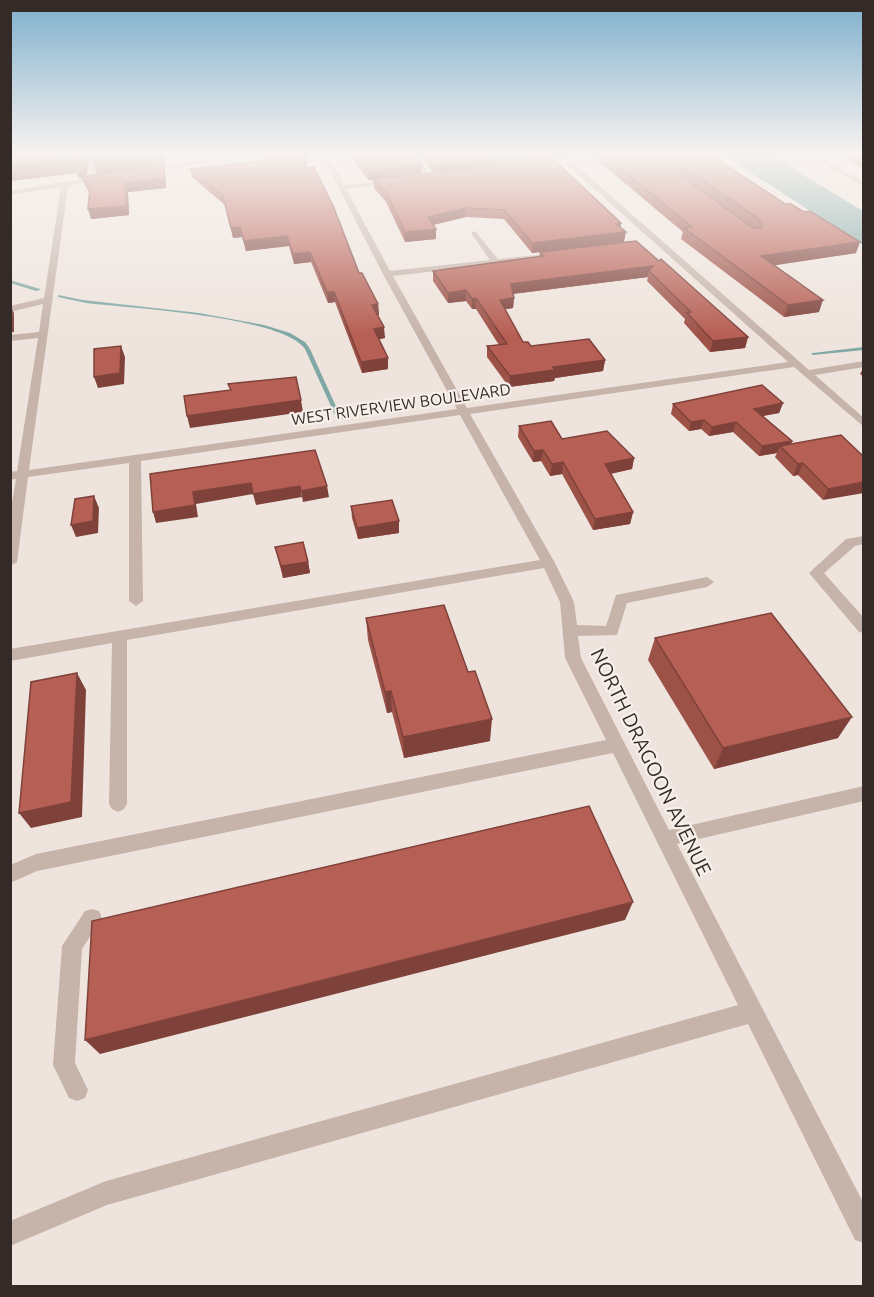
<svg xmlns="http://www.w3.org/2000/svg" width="874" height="1297" viewBox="0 0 874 1297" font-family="Ubuntu,sans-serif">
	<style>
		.water { fill: #80a8a5 }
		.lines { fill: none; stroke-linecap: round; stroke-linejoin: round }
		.stream { fill: #80a8a5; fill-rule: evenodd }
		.minor { fill: #c6b4ab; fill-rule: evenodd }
		.wall { fill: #9d5248 }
		.shaded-wall { fill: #7f423b }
		.building { fill: #b65f54; stroke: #7f423b; stroke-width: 1.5 }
		.labels { text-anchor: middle; stroke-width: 4.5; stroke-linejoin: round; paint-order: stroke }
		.far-street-label { font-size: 16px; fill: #342b29; stroke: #f7efe9 }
		.street-label { font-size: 20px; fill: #342b29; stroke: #f7efe9 }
	</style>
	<rect width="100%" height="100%" fill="#efe4dd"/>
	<path class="water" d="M727 153 776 155 798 172 863 211V245L725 156Z"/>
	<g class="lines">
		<g class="stream">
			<path d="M10 280 40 289V290L36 291 10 283Z"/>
			<path d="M58 295 83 300 199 313 264 325 290 333 305 342 310 349 339 413 347 418 344 420 335 415 305 349C282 316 128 308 86 303 77 301 67 299 58 297Z"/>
			<path d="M864 347V350L813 355 811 354 813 353Z"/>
		</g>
		<g class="minor">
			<path d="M91 153H97L95 177 106 178 68 186 29 470 457 409 383 274 321 153H327L344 185 393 180 397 182 346 189 390 271 490 260 471 233 475 231 498 259 558 253 562 255 558 257 393 276 467 408 788 362 563 161 557 160 559 157 555 153H562L566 156 633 153 570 160 809 370 864 361V367L815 375 864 418V427L794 367 470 414 555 563 574 602 577 625 606 626 616 595 707 577 714 582 707 587 627 603 617 635 578 636 581 658 669 830 864 786V801L677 844 864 1204V1243L855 1240 748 1024 107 1205 10 1246V1221L106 1181 738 1005 613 753 37 871 10 883V865L36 854 606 740 565 658 560 602 544 568 127 640V804L124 809 118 812 112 809 109 804 112 643 10 661V649L540 560 460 415 141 461 143 601 136 606 129 601V463L28 477 17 562 10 566V515L16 479 10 480V472L17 471 38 338 10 341V335L39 332 43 304 10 312V306L44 298 61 187 10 195V191L88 178Z"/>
			<path d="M239 153H253L144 174 141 172Z"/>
			<path d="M409 153H415L433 179H429Z"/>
			<path d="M804 153H812L864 182V187Z"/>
			<path d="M864 536V544L855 546 824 573 864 618V633L859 632 809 573 846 539Z"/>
			<path d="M92 909 99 911 102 918 82 949 75 1063 88 1090 85 1098 77 1101 69 1098 53 1065 62 946 85 911Z"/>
		</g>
	</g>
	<g class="wall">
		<path d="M10 153H91L86 176 97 174 93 153H164L165 165H164L165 173 166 188 128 192 129 215 91 219 89 192 85 186 82 178H79L76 173 10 181Z"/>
		<path d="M349 153H412L422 165V174L434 173 418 153H541V157L494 166 621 223 620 228 624 242 636 241 748 337 745 348 710 352 684 323 685 319 647 281 648 277 513 294 514 298 513 308 505 309 523 342 531 346 605 360 603 371 555 378 554 381 509 387 487 357V346L499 345 476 309H472L466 301 448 303 433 281V271L539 257 540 252 532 253 504 219 466 217 433 225 436 239 405 242 386 202 374 188 373 179 368 180Z"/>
		<path d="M597 153H708L856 253 773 265 819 312 784 317 681 239 683 232 596 159Z"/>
		<path d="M852 153H864V169L849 161Z"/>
		<path d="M307 167 359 273 378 304 379 315H378L385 338 379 339 388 369 362 373 335 302 328 303 311 262 294 264 289 246 246 251 242 237 233 238 225 205 192 177 190 169Z"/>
		<path d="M864 367V377L860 374Z"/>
		<path d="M783 403 779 413 763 416 792 441 791 444 864 457 823 500 798 475 793 476 775 457 777 453 759 456 733 432 709 436 701 429 689 431 671 414 673 404Z"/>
		<path d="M519 426 562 439 634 458 632 469 611 474 633 512 630 524 593 530 562 474 550 476 541 461 533 462 518 437Z"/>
		<path d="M351 506 399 521V533L358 539 352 518Z"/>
		<path d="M275 547 308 562 310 573 283 578Z"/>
		<path d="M366 618 490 741 404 758 392 712 387 713 368 640Z"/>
		<path d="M655 638 838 738 714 769 648 660Z"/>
	</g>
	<g class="shaded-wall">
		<path d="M83 153H91L86 177 79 178 74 162Z"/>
		<path d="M131 153H164L165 165H164L165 173 166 188 128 192 129 215 91 219 88 209 97 175 93 159Z"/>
		<path d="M306 153H308L306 177 305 168Z"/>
		<path d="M515 153H541V157L480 169 434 174V165Z"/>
		<path d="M71 157 76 173 10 181V164Z"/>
		<path d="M422 165V174L368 180V171Z"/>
		<path d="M466 208V217L428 226V217Z"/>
		<path d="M621 223 619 233 626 232 624 242 532 253V243Z"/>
		<path d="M240 227 242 237 233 238 231 228Z"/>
		<path d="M436 229V239L405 242V232Z"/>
		<path d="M287 236 289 246 246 251 244 241Z"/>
		<path d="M860 242 856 253 757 268 761 256Z"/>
		<path d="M310 252 311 262 294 264 293 254Z"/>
		<path d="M653 266 649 271 648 277 511 294V284Z"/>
		<path d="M466 290V301L448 303V293Z"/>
		<path d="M327 292H334L335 302 328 303Z"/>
		<path d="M476 298V309H472V299Z"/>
		<path d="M514 298 513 308 499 310 500 300Z"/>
		<path d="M823 300 819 312 784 317 788 305Z"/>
		<path d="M378 304 379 315H373L372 305Z"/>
		<path d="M10 305 14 313V332H10Z"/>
		<path d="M384 327 385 338 375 340 374 329Z"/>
		<path d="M748 337 745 348 710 352 713 341Z"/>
		<path d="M121 346 125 357 124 384 98 388 94 377Z"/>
		<path d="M388 358V369L362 373 361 362Z"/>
		<path d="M605 360 603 371 555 378 554 381 509 387 510 376 553 367Z"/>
		<path d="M301 400 303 412 190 428 187 416Z"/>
		<path d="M783 403 779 413 751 418 754 409Z"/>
		<path d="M704 420 701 429 689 431 691 422Z"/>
		<path d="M736 422 733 432 709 436 712 427Z"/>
		<path d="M792 441 789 451 780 446 777 453 759 456 762 446Z"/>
		<path d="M543 450 541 461 533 462 534 451Z"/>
		<path d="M634 458 632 469 603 475 605 464Z"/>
		<path d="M563 462 562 474 550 476 552 464Z"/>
		<path d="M803 463 798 475 793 476 798 464Z"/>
		<path d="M864 482V493L823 500 828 489Z"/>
		<path d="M251 483 300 486 302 497 256 505 253 494 196 504 198 517 156 523 153 512 193 492Z"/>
		<path d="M327 486 329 497 303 502 301 491Z"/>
		<path d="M94 496 99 508 98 533 76 537 71 525Z"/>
		<path d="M633 512 630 524 593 530 595 519Z"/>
		<path d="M399 521V533L358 539 357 528Z"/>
		<path d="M308 562 310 573 283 578 281 566Z"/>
		<path d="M77 673 86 690 82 817 31 828 19 813Z"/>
		<path d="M391 691 392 712 387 713 385 692Z"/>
		<path d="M852 717 838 738 714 769 723 748Z"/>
		<path d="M492 719 490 741 404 758 403 737Z"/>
		<path d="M633 902 625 920 100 1054 85 1040Z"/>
	</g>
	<g class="building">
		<path d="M10 153H83L81 161 74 162 71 157 10 164Z"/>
		<path d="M93 153H131L93 159Z"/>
		<path d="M264 153H306L305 168 314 167 334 208 359 273H362L378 304 372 305 384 327 374 329 388 358 361 362 334 292H327L310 252 293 254 287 236 244 241 240 227 231 228 223 196 190 169 262 161Z"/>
		<path d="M355 153H412L422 165 368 171Z"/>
		<path d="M425 153H515L480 160 434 165Z"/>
		<path d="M601 153H650L753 228H762V222L665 153H708L785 204H791L804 212 810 211 860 242 761 256 823 300 788 305 684 228 692 227Z"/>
		<path d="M853 153H864V159Z"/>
		<path d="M550 156 621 223 616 224 626 232 532 243 504 210 466 208 428 217 436 229 405 232 386 192 373 179 481 168Z"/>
		<path d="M163 164 164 178 125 183 126 206 88 209 90 187 82 177Z"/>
		<path d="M636 241 659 261 661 259 748 337 713 341 687 313 691 312 649 271 653 266 511 284 514 298 500 300 523 342H528L531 346 589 339 605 360 553 367 555 370 510 376 487 346 507 344 476 298 472 299 466 290 448 293 433 271 544 256 540 252Z"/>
		<path d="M121 346 120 373 94 377V349Z"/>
		<path d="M296 377 301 400 187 416 184 396 231 390 228 384Z"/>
		<path d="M762 385 783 403 754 409 792 441 762 446 736 422 712 427 704 420 691 422 673 404Z"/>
		<path d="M551 421 562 439 607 431 634 458 605 464 633 512 595 519 563 462 552 464 543 450 534 451 519 426Z"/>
		<path d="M841 435 864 457V482L828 489 803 463 798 464 780 446Z"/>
		<path d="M315 450 327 486 301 491 300 486 253 494 251 483 193 492 195 505 153 512 150 474Z"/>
		<path d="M94 496 93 521 71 525 75 499Z"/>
		<path d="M392 500 399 521 357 528 351 506Z"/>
		<path d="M303 542 308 562 281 566 275 547Z"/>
		<path d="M444 605 468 672 475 671 492 719 403 737 391 691 385 692 366 618Z"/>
		<path d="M771 613 852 717 723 748 655 638Z"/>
		<path d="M77 673 71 802 19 813 31 682Z"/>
		<path d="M589 806 633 902 85 1040 92 921Z"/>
	</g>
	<linearGradient id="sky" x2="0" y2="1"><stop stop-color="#7eafcd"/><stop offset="0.46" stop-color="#f8f3f0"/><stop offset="1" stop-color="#f8f3f0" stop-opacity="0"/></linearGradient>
	<rect width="874" height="335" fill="url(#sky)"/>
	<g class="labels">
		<g class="far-street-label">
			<text transform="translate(401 404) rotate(-8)" y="6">WEST RIVERVIEW BOULEVARD</text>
		</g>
		<g class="street-label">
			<text transform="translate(651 762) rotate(64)" y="7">NORTH DRAGOON AVENUE</text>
		</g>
	</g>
	<rect width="874" height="1297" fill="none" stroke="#342b29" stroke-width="24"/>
</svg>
